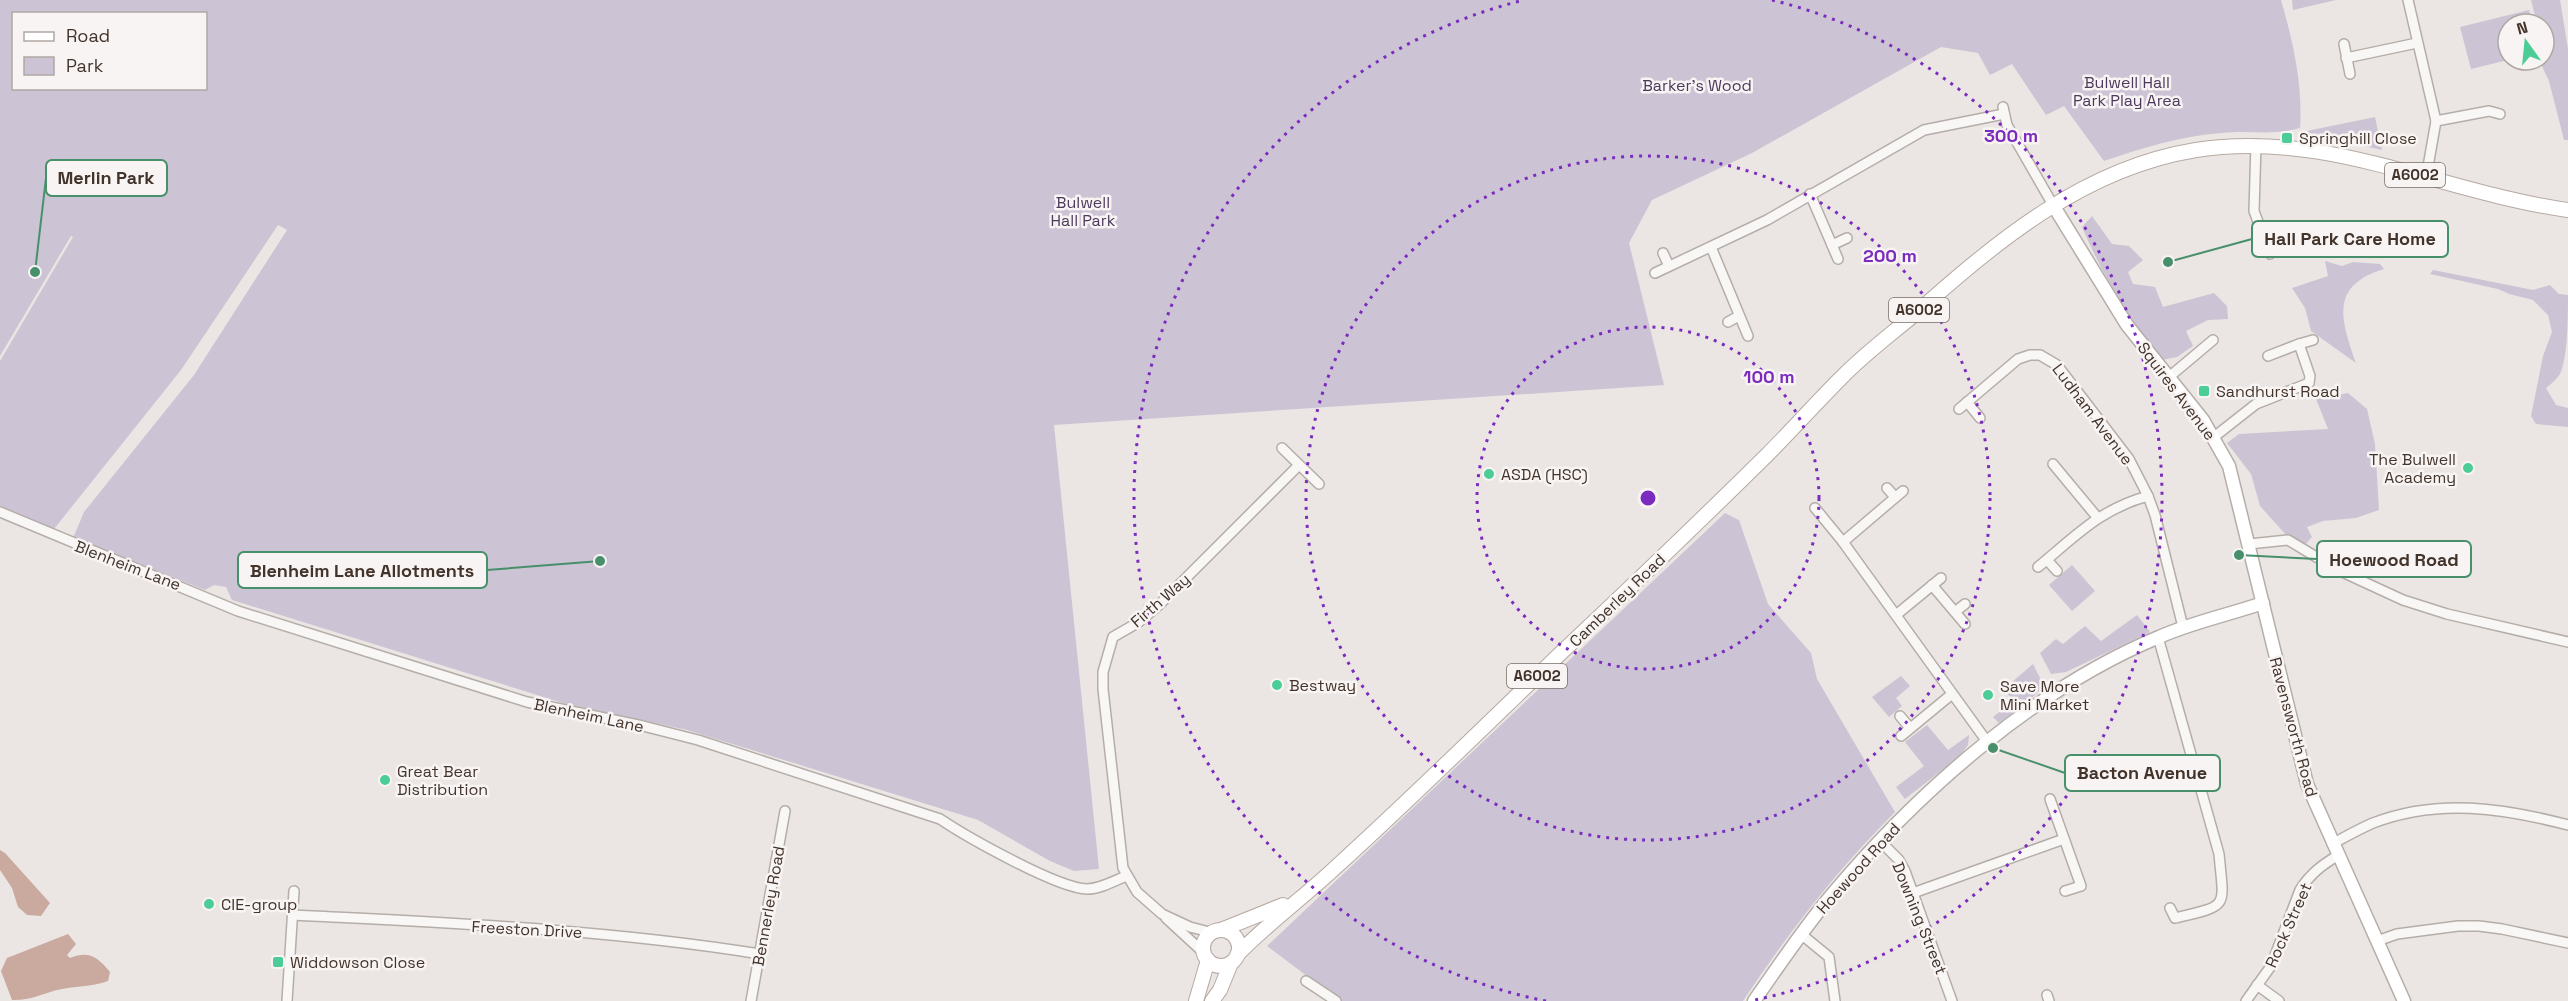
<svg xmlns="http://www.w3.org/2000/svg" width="2568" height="1001" viewBox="0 0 2568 1001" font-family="'Space Grotesk',sans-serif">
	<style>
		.green { fill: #ccc4d4; fill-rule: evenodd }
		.water { fill: #caaa9f }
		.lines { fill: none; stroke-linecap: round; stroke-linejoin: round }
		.street-casing { stroke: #b5ada8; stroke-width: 12 }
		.secondary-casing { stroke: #b5ada8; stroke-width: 15 }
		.primary-casing { stroke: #b6a9a2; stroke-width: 16 }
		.street { stroke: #f9f7f6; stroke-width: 9 }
		.secondary { stroke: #fff; stroke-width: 12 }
		.primary { stroke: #fff; stroke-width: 14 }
		.ring { fill: none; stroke: #7b2cbf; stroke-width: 3; stroke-dasharray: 3 6 }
		.poi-dot { fill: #4ccc97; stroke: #f8f4f3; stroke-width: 2 }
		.labels { text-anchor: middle; stroke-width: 5; stroke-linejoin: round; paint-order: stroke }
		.shield { fill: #f8f4f3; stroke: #796e67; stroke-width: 1.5 }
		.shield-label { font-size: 15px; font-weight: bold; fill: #43342b }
		.park-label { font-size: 16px; fill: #4d395e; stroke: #f8f4f3 }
		.poi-label { font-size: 16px; fill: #43342b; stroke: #f8f4f3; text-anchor: start }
		.street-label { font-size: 16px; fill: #43342b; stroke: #f8f4f3 }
		.centre { fill: #7b2cbf; stroke: #f8f4f3; stroke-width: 3 }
		.ring-label { font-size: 18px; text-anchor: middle; font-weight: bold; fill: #7b2cbf; stroke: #f8f4f3; stroke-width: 5; stroke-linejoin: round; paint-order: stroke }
		.leader { fill: none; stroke: #488f6c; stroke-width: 2 }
		.callout-dot { fill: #488f6c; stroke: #f8f4f3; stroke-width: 2 }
		.callout { fill: #f8f4f3; stroke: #488f6c; stroke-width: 2 }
		.callout-label { font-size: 18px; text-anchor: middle; font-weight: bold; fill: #43342b }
	</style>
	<rect width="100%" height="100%" fill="#ebe6e3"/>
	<g class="green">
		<path d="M0 0H2281C2293 41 2303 86 2300 128 2272 136 2251 130 2222 133 2181 136 2142 148 2104 161L2064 106 2046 115 2012 64 1990 75 1978 53 1941 47 1752 153 1652 200 1629 243 1664 385 1054 425 1099 869 1074 871 1050 861 978 820 687 730 566 704 232 600 226 587 214 585 205 590 73 538 84 512 194 375 287 230 278 225 181 370 54 529 0 506V361L73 237 71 236 0 356ZM14 14H206V88H14Z"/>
		<path d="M2292 0H2336L2293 10Z"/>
		<path d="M2531 0H2560L2568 49V140H2564L2549 81 2539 60H2544V24H2537Z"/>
		<path d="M2529 10 2533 24H2508V60L2471 69 2460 27Z"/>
		<path d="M2375 117 2382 150 2306 133 2307 131Z"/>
		<path d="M2092 216 2112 244 2129 246 2143 260 2128 272 2133 284 2155 287 2163 307 2214 293 2227 306 2228 319 2208 320 2186 331 2193 346 2177 357 2162 360C2130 319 2102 275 2082 227Z"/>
		<path d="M2325 261 2342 266 2353 262 2380 264 2384 269C2329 286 2341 319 2356 363L2311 331 2305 308 2292 288 2328 276Z"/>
		<path d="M2433 270 2533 290 2550 285 2559 294 2568 295C2568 317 2568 356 2560 374 2556 380 2551 384 2546 388L2556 405 2568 408V427L2536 424 2531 416 2543 356 2552 332 2548 315 2533 300 2509 294 2498 289 2430 274Z"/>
		<path d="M2348 393 2367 409 2375 444 2379 510 2356 518 2323 521 2307 527 2312 537 2305 545 2289 538 2260 506 2251 474 2227 443 2239 434 2328 429 2316 399Z"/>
		<path d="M1725 513 1739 520 1768 604 1811 653 1817 679 1895 812C1837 870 1788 933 1743 1001H1340L1267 946Z"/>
		<path d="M2072 565 2095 591 2072 611 2049 585Z"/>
		<path d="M2137 615 2150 632 2066 672 2051 674 2040 653 2056 639 2063 644 2085 626 2101 641Z"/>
		<path d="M2033 664 2044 686 2031 699 1999 723 1993 717 2013 701 2004 689Z"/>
		<path d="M1901 676 1910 686 1896 698 1902 706 1889 717 1872 697Z"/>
		<path d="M1927 725 1948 750 1969 735 1968 745 1960 756 1905 799 1896 787 1924 766 1905 742Z"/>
	</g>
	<g class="water">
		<path d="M0 850 5 853 50 903 41 916 27 915 18 907 12 888 0 870Z"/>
		<path d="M68 934 76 944 67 955 70 958C89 950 98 957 110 972L108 981C91 987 74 986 57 990 42 994 28 1001 12 1000L1 971 7 958Z"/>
	</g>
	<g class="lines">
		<g class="street-casing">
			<g id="street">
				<path d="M2408 0 2436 121 2426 178"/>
				<path d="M2344 44 2350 74"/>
				<path d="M2346 58 2417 43"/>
				<path d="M2003 107 2007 125 2053 205"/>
				<path d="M2436 121 2489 111 2500 114"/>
				<path d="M2256 144 2254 211 2270 254"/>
				<path d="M1810 194 1838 259"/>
				<path d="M1832 245 1847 238"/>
				<path d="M1711 247 1748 336"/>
				<path d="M1663 253 1669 266"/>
				<path d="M1655 273 1767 220 1924 130 2004 114"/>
				<path d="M1728 322 1739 316"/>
				<path d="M2299 344 2313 340"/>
				<path d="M2169 377 2213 340"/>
				<path d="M1967 402 1980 418"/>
				<path d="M1959 409 2018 359 2030 355H2040L2057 365 2129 459 2148 496 2155 515 2183 627"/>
				<path d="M2214 437 2256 404 2309 383 2310 376 2299 344 2268 356"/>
				<path d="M1282 448 1319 484"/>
				<path d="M2053 464 2097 517"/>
				<path d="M1887 488 1895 497"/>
				<path d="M1815 508 1843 542 1988 743"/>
				<path d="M0 512 238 611 527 702 643 726 698 740 940 819C967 837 1057 888 1087 889 1100 889 1114 881 1126 876"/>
				<path d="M1843 542 1903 491"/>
				<path d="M2249 544 2288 540 2338 570 2403 600 2447 614 2568 642"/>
				<path d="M2047 560 2057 571"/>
				<path d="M2038 567C2076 536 2100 509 2148 496"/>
				<path d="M1932 585 1965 624"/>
				<path d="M1955 612 1965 604"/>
				<path d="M1896 615 1941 578"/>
				<path d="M2158 637 2219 854C2224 909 2230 905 2175 918L2170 908"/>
				<path d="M1900 716 1910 728"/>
				<path d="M1901 736 1952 694"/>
				<path d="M2050 799 2081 886 2065 891"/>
				<path d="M1880 841 1899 860 1905 871 1952 1001"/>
				<path d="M2332 844C2345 837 2359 829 2373 823 2438 798 2503 808 2568 825"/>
				<path d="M1913 893 2064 839"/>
				<path d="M293 915C448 923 605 929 760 954"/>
				<path d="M1166 918 1204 953"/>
				<path d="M1213 933 1190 927 1162 914 1137 892 1123 868 1103 689V672L1113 637 1139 622 1159 605 1299 465"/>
				<path d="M1801 934 1829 957 1835 1001"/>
				<path d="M2377 941 2397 934 2458 926H2479L2502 929 2568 943"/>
				<path d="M1306 981 1336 1001"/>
				<path d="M2257 985 2279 1001"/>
				<path d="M2047 995 2049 1001"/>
				<path d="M287 1001 294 891"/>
				<path d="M751 1001 785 811"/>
				<path d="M2246 1001 2271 966 2300 890C2310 874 2322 865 2337 856"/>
			</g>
		</g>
		<g class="secondary-casing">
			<g id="secondary">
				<path d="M2053 205 2127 325 2203 420 2229 466 2307 784 2404 1001"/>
				<path d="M1754 1001C1780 964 1805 926 1835 891 1920 790 2036 688 2159 637 2193 622 2228 615 2263 603"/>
			</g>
		</g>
		<g class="primary-casing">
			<g id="primary">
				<path d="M1221 930 1283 905"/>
				<circle cx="1221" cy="948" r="18"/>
				<path d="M1237 955C1268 923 1304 897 1336 867 1413 797 1488 723 1563 651 1631 587 1699 522 1766 456 1791 431 1815 404 1840 379 1863 355 1890 335 1915 314 1997 241 2084 168 2196 150 2325 129 2443 193 2568 210"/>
				<path d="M1196 1001 1208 960"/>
				<path d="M1212 1001 1220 990 1231 963"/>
			</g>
		</g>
		<use href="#street" class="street"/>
		<use href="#secondary" class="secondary"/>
		<use href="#primary" class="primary"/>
	</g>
	<g class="ring">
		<circle cx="1648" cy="498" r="171"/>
		<circle cx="1648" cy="498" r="342"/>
		<path d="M1546 1001A513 513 0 0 1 1524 0M1772 0A513 513 0 0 1 1750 1001"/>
	</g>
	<g class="poi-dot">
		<rect x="2281" y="132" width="12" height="12" rx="3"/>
		<rect x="2198" y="385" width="12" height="12" rx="3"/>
		<circle cx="2468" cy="468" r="6"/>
		<circle cx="1489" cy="474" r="6"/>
		<circle cx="1277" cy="685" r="6"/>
		<circle cx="1988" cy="695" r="6"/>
		<circle cx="385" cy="780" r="6"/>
		<circle cx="209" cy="904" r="6"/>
		<rect x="272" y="956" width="12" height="12" rx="3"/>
	</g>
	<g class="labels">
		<g class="shield">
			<rect x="2385" y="163" width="60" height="24" rx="4.5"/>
			<rect x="1889" y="298" width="60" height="24" rx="4.5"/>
			<rect x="1507" y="664" width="60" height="24" rx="4.5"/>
		</g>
		<g class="shield-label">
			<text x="2415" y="180">A6002</text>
			<text x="1919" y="315">A6002</text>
			<text x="1537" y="681">A6002</text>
		</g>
		<g class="park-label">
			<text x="2127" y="88">Bulwell Hall<tspan x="2127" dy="18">Park Play Area</tspan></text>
			<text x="1697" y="91">Barker's Wood</text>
			<text x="1083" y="208">Bulwell<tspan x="1083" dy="18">Hall Park</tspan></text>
		</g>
		<g class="poi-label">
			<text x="2299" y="144">Springhill Close</text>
			<text x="2216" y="397">Sandhurst Road</text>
			<text x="2456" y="465" text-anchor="end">The Bulwell<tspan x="2456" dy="18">Academy</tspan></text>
			<text x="1501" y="480">ASDA (HSC)</text>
			<text x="1289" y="691">Bestway</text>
			<text x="2000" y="692">Save More<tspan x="2000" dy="18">Mini Market</tspan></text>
			<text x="397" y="777">Great Bear<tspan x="397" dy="18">Distribution</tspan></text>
			<text x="221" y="910">CIE-group</text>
			<text x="290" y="968">Widdowson Close</text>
		</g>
		<g class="street-label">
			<text transform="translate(2177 391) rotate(53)" y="6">Squires Avenue</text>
			<text transform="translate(2093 414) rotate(53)" y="6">Ludham Avenue</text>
			<text transform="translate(128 565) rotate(21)" y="6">Blenheim Lane</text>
			<text transform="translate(1160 600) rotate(-41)" y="6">Firth Way</text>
			<text transform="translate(1617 600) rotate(-44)" y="6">Camberley Road</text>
			<text transform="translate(589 715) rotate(12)" y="6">Blenheim Lane</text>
			<text transform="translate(2294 727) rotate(75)" y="6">Ravensworth Road</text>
			<text transform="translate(1858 868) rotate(-48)" y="6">Hoewood Road</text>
			<text transform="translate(768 906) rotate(-80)" y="6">Bennerley Road</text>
			<text transform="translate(1920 918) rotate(68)" y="6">Downing Street</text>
			<text transform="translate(2288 925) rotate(-66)" y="6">Rock Street</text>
			<text transform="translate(527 929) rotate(3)" y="6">Freeston Drive</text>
		</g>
	</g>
	<circle cx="1648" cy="498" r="9" class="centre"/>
	<g class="ring-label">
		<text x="2011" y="142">300 m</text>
		<text x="1890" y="262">200 m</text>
		<text x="1769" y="383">100 m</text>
	</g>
	<path class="leader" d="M35 272L46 178M2168 262L2252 239M2239 555L2317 559M600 561L487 570M1993 748L2065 773"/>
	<g class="callout-dot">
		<circle cx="35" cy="272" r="6"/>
		<circle cx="2168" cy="262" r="6"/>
		<circle cx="2239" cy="555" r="6"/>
		<circle cx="600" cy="561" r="6"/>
		<circle cx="1993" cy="748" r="6"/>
	</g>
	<g class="callout">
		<rect x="46" y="160" width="121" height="36" rx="6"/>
		<rect x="2252" y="221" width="196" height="36" rx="6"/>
		<rect x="2317" y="541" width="154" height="36" rx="6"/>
		<rect x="238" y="552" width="249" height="36" rx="6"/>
		<rect x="2065" y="755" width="155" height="36" rx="6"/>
	</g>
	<g class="callout-label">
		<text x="106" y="184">Merlin Park</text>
		<text x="2350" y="245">Hall Park Care Home</text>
		<text x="2394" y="566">Hoewood Road</text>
		<text x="362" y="577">Blenheim Lane Allotments</text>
		<text x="2142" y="779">Bacton Avenue</text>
	</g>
	<rect x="12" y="12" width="195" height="78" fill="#f8f4f3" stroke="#b0a7a3" stroke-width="1.5"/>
	<rect x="24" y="32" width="30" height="9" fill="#ffffff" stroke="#b0a7a3" stroke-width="1.5"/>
	<text x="66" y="42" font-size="18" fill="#43342b">Road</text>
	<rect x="24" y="57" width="30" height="18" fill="#ccc4d4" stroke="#b0a7a3" stroke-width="1.5"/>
	<text x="66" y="72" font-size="18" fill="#43342b">Park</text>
	<g transform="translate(2526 42) rotate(345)"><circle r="28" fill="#f8f4f3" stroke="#b0a7a3" stroke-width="1.5"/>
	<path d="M0-4.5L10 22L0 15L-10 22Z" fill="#4ccc97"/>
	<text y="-9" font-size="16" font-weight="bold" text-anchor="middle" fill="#43342b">N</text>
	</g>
</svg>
